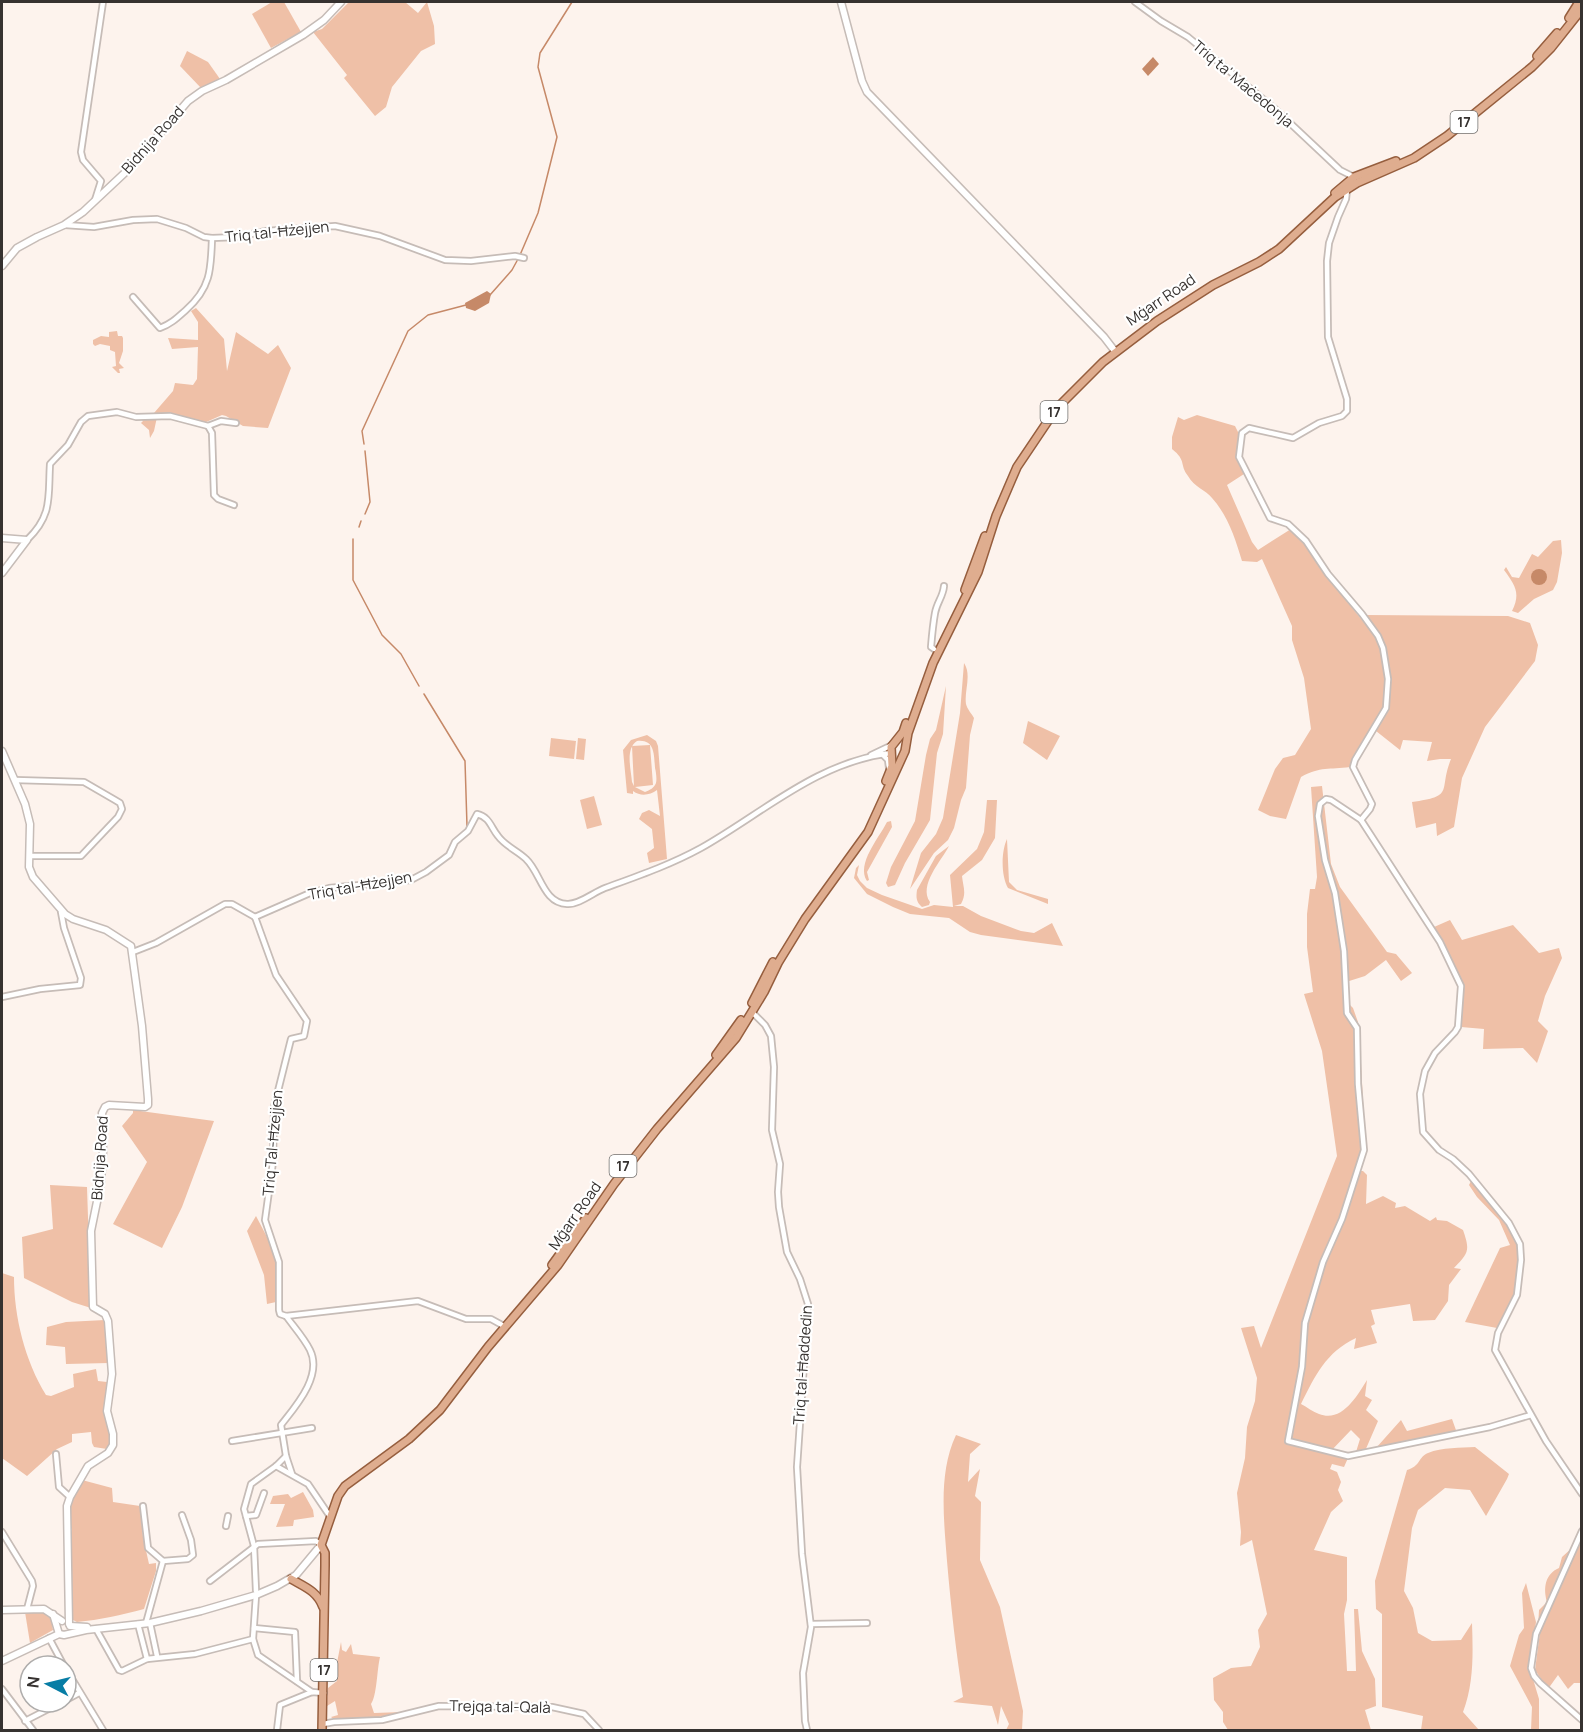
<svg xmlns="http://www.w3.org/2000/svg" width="1583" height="1732" viewBox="0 0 1583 1732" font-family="Manrope,sans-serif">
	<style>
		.green { fill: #efc0a7; fill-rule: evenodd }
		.water { fill: #c68968 }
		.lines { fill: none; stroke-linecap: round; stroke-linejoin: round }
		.stream { stroke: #c68968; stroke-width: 1.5 }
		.street-casing { stroke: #c6bcb7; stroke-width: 8 }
		.secondary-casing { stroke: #c6bcb7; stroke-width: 9 }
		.primary-casing { stroke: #965e3e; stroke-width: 10 }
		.street { stroke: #fff; stroke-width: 4.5 }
		.secondary { stroke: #fff; stroke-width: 6 }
		.primary { stroke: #dfad8f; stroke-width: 7 }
		.labels { text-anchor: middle; stroke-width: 4.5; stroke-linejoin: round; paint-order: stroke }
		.shield { fill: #fff; stroke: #72706e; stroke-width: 1.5 }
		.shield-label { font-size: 14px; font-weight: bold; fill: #363230 }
		.street-label { font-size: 15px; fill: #363230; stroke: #fff }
	</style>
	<rect width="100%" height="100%" fill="#fdf3ed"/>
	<g class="green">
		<path d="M272 2H284L301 32 271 48 252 14Z"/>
		<path d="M349 2H405L418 13 427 2 434 26 435 44 421 51 392 87 386 107 375 116 344 78 347 75 313 32 322 29Z"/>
		<path d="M187 51 208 62 220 79 202 89 180 66Z"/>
		<path d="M196 308 224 339 227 371 236 332 268 354 278 345 291 368 268 428 243 426 226 416 222 415 204 423 178 416 177 414 154 413 173 391 175 383 193 385 197 379 198 347 172 349 168 338 198 340V322L191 311Z"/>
		<path d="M117 331 118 336H122L123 338V351L119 363 124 368 119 369 120 373H118L112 367 116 366 115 352 110 350V346L100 344 95 346 93 344V340L101 336 109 337V332Z"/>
		<path d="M1197 415 1235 426 1239 434 1237 458 1244 474 1227 485 1252 542 1258 550 1291 529 1307 542 1329 579 1378 640 1385 661 1387 677 1384 713 1352 760 1350 767C1329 770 1321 766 1301 777L1286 819 1270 816 1258 810 1275 769 1283 758 1295 755 1311 729 1304 678 1292 640V626L1262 559 1257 562 1242 561C1235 538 1228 516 1212 498 1206 490 1194 487 1188 476 1179 464 1187 461 1172 449V437L1178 417 1184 420Z"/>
		<path d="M157 417 154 431 150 438 149 430 141 423 143 421 140 418Z"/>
		<path d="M1561 540 1562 553 1557 582 1553 590 1534 599 1518 613 1512 611C1521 593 1515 585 1504 570L1506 567 1512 577 1519 578 1532 554 1538 557 1553 541Z"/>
		<path d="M1365 615 1508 616 1530 623 1538 645 1535 661 1485 727 1462 778 1454 827 1437 836 1436 823 1416 828 1412 802C1456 796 1438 791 1451 759H1440L1427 761 1432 742 1403 740 1400 750 1376 731 1389 710 1390 679 1383 641Z"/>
		<path d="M964 663C972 675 964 691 966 704 967 709 972 714 974 718L970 735 966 788 961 800 954 828 948 840 934 853 910 889 921 853 936 834 943 818 960 713Z"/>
		<path d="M946 686 943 734 937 753 930 820 905 863 895 885 888 887 886 883 891 867 915 821 926 755 930 739 936 730Z"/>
		<path d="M1028 721 1060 736 1047 760 1023 743Z"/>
		<path d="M647 735 656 741 658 746 667 859 649 863 647 853 654 848 652 829 639 819 642 813 649 810 660 816 657 790C650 795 641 797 633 791V794L627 793 623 750 631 740ZM637 741C655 739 654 755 655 768 656 772 657 779 656 783 654 788 650 790 645 792L635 787 653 785 650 745 632 746 634 786 632 782C631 769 625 749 637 741Z"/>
		<path d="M551 738 576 741 574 759 549 756Z"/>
		<path d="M578 738 586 739 584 760 576 759Z"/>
		<path d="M1322 786 1331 864 1340 887 1387 952 1396 954 1412 973 1401 981 1386 960 1365 976 1346 982 1349 1004 1353 1008 1358 1022 1355 1023 1359 1027 1365 1137 1367 1142 1359 1171H1363L1367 1175 1366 1204 1383 1196 1396 1203 1395 1208 1405 1206 1430 1221 1436 1217 1437 1220 1447 1221 1463 1230C1470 1250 1469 1253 1454 1268L1461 1269 1449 1285 1448 1301 1435 1320 1413 1321 1410 1304 1371 1310 1375 1324 1371 1326 1377 1343 1354 1349 1356 1338C1326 1352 1315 1376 1301 1404 1307 1407 1313 1412 1319 1414 1342 1423 1357 1396 1367 1380L1365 1396 1372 1400 1366 1410 1378 1421 1365 1451 1356 1452 1360 1439 1351 1430 1329 1453 1348 1458 1344 1467 1332 1464 1330 1469 1337 1472 1341 1482 1338 1490 1343 1501 1331 1512 1314 1550 1347 1557V1600L1344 1614 1347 1671H1356L1354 1609H1358L1362 1651 1375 1679 1376 1706 1365 1710 1371 1730H1228L1223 1722V1712L1214 1700 1213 1678 1231 1668 1251 1666 1260 1647 1258 1630 1267 1614 1252 1540 1240 1546 1241 1532 1237 1493 1245 1458 1247 1427 1255 1401 1257 1378 1241 1328 1254 1326 1261 1348 1337 1156 1322 1051 1304 994 1313 992 1307 947V914L1310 889H1315L1317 877 1311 787Z"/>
		<path d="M594 796 602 825 587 829 580 800Z"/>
		<path d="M987 800H997L995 838 982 860 962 876C963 887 967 893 961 904L954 906H963L981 916 1021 931 1034 933 1052 923 1063 946 981 935 970 932 949 918 910 914 893 907 867 894 854 878 856 868 859 865 857 875 860 881 867 888 882 895 922 909 934 905 953 907 950 875 977 849 984 832Z"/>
		<path d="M891 821 892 827 867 872 869 880 867 881C856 864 879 838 887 822Z"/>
		<path d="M1007 839 1009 882 1017 890 1048 899V904L1008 888C1001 876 1001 852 1007 839Z"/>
		<path d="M949 846C942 860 918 885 930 902L929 905 922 907C916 902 916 897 917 890L936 856Z"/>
		<path d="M1450 920 1462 940 1513 925 1539 953 1559 948 1562 958 1545 996 1538 1021 1548 1031 1537 1063 1523 1048 1483 1049 1484 1029 1461 1027 1460 1014 1464 985 1448 955 1444 942 1434 927Z"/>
		<path d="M133 1110 214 1121 182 1207 162 1248 113 1224 147 1162 122 1126 133 1113Z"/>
		<path d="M1472 1179 1507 1222 1518 1248 1519 1269 1515 1295 1497 1328 1465 1322 1500 1248 1510 1245 1499 1220 1477 1197 1469 1185Z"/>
		<path d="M50 1185 87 1187 91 1308 72 1302 24 1278 22 1237 53 1229Z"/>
		<path d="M256 1216 278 1258 276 1302 267 1304 264 1275 247 1231Z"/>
		<path d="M2 1273 14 1277C14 1317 25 1361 46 1395L51 1396 74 1387 73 1374 96 1369 98 1381 107 1382C106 1393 103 1406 105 1417 107 1431 116 1435 107 1449L94 1447 92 1443 91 1432 72 1434V1442L57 1449 27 1476 2 1458Z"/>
		<path d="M105 1320 109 1363 66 1364 65 1347 46 1345 47 1327 66 1322Z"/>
		<path d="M1452 1419 1457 1433 1376 1448 1401 1420 1407 1431Z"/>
		<path d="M956 1435 981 1444 970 1454 968 1482 980 1469 975 1496 981 1502 980 1560 1000 1607 1023 1711 1022 1730H1006L1009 1724 1001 1706 998 1725 992 1706 953 1702 963 1697C956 1651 951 1608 947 1561 944 1520 938 1473 956 1435Z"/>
		<path d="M1475 1447 1509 1474 1507 1479 1486 1516 1470 1490 1445 1488 1418 1510 1412 1528 1404 1591 1413 1608 1418 1633 1432 1641 1461 1640 1472 1623C1473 1653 1474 1683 1463 1712L1479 1730H1421L1423 1716 1382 1707V1614L1376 1609 1375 1581 1407 1470C1421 1466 1418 1457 1428 1453 1442 1447 1461 1448 1475 1447Z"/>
		<path d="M82 1480 112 1488 113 1502 140 1506 143 1537 149 1564 156 1563V1571L144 1609C121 1615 100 1620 77 1622L71 1619 70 1536 72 1529 68 1526 69 1504Z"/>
		<path d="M303 1492 313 1510 314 1517 294 1520 293 1526 276 1527 285 1504H270L273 1496 288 1494 291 1498Z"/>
		<path d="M1581 1532V1683H1574L1568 1689 1558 1675 1548 1689 1535 1670 1540 1632 1565 1575Z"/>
		<path d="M1573 1547 1538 1628 1539 1610 1547 1602C1543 1588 1545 1574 1559 1568L1562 1557Z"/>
		<path d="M1526 1583 1536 1622 1530 1669 1539 1699V1730H1531L1532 1707 1510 1666 1519 1635 1524 1628 1522 1593Z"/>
		<path d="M43 1611 51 1618 53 1630 30 1643 25 1612Z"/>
		<path d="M341 1642 342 1650 346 1652 351 1644 353 1654 380 1657C377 1669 377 1696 371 1704L374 1713 403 1712 374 1718 335 1720 331 1717 338 1715 335 1701 327 1706 328 1688 337 1681 336 1668Z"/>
	</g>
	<g class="water">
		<path d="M1153 57 1159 64 1148 76 1142 69Z"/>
		<path d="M487 291 491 294 489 303 475 311 466 308 465 303Z"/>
		<circle cx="1539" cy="577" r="8"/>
	</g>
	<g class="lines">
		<g class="stream">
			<path d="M520 255 538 213 557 137 538 67 540 53 572 2"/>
			<path d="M490 295 512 270 518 259"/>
			<path d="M364 444 362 431 408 331 428 315 466 305"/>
			<path d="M365 451 370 502 365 514"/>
			<path d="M359 527 361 521"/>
			<path d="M353 539V580L382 635 401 654 419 686"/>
			<path d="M424 694 465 761 467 826"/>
		</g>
		<g class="street-casing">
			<g id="street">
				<path d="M1135 2 1161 21 1188 37 1274 108 1340 170 1354 177"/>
				<path d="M1347 190 1346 199 1338 217 1329 243 1327 261 1328 337 1347 399V411L1342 416 1319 423 1293 438 1249 428 1242 433 1239 457 1270 518 1288 524 1306 541 1328 574 1362 614 1378 636 1383 648 1388 679 1386 708 1355 760 1353 767 1372 804 1370 809 1361 820"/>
				<path d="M95 200 101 181 83 160 81 152 103 2"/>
				<path d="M65 225 94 227 133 220 157 219 186 228 204 237 212 238 237 237 266 231 335 226 380 236 445 260 471 261 515 256 524 258"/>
				<path d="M133 297 160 328C171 324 177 318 186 310 211 288 211 269 212 238"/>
				<path d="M208 426 212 433 214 495 218 499 234 505"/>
				<path d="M27 540C53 515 48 497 50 464L68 445 81 422 88 416 117 412 136 417 170 416 208 426 221 421 236 423"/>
				<path d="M934 649 931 647C932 635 933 624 935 613 937 602 943 597 944 586"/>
				<path d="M882 754 888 760 889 768"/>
				<path d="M871 755 892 745"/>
				<path d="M15 780 84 782 115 800 120 803 122 809 118 817 81 856H30"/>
				<path d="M255 917 310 893 329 888 411 880 426 872 449 855 455 842 468 831 477 814C490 817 491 828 498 836 505 846 518 851 526 859 541 873 543 903 567 904 579 905 594 892 605 888 638 876 670 865 701 848 763 813 817 762 891 753"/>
				<path d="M255 917 276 975 307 1021 304 1036 291 1039 274 1107 273 1162 265 1220 279 1262V1310L280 1314 286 1316C294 1327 304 1338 310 1350 323 1376 295 1407 281 1425L286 1456 292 1474"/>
				<path d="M133 952 156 943 225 904H232L255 917"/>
				<path d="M2 997 40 989 80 985 81 978 64 928 61 912"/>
				<path d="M752 1012 765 1025 771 1036 774 1067 772 1130 780 1164 778 1192 779 1207 787 1252 800 1279 808 1304 797 1467 802 1554 811 1627 803 1673 805 1721 807 1730"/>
				<path d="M286 1316 418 1301 466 1319H491L502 1325"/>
				<path d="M1531 1415 1490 1427 1348 1456 1288 1441 1302 1367 1305 1323 1323 1262 1342 1219 1364 1150 1358 1084 1357 1028 1347 1013 1344 951 1335 893 1325 860 1318 816 1320 804 1326 799 1331 800 1361 820 1440 942 1461 986 1458 1027 1455 1032 1435 1053 1425 1071 1420 1094 1423 1132 1439 1150 1453 1159 1469 1174 1509 1223 1520 1244 1521 1260 1517 1295 1498 1333 1495 1350 1546 1441 1582 1494"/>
				<path d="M232 1441 312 1428"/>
				<path d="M56 1454 59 1487 70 1497"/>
				<path d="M276 1466 308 1484 329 1515"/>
				<path d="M143 1506 148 1548 163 1561 146 1623"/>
				<path d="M246 1516 256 1515 264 1493"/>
				<path d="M226 1526 228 1516"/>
				<path d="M1582 1531 1536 1634 1531 1668 1534 1676 1540 1683 1582 1720"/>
				<path d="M2 1532 32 1581 33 1586 27 1609"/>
				<path d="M163 1561 188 1559 193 1555 191 1540 182 1515"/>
				<path d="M210 1581 258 1544 316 1541 321 1545"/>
				<path d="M256 1591 254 1546 244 1509 251 1484 276 1466 286 1456"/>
				<path d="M256 1595 253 1639 258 1655 312 1692"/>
				<path d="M150 1623 157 1656"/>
				<path d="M138 1624 147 1659"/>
				<path d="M811 1624 867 1623"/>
				<path d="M254 1628 295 1632 297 1681"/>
				<path d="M96 1629 119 1670 122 1671 147 1659 195 1654 253 1639"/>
				<path d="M49 1638 64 1666"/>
				<path d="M66 1669 103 1730"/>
				<path d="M2 1689 33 1730"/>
				<path d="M66 1700 79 1693"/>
				<path d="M25 1721 62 1702"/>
				<path d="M323 1724 334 1722 382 1720 439 1706 552 1707 584 1714 599 1730"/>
				<path d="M277 1730 280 1705 312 1692 324 1693"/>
			</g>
		</g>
		<g class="secondary-casing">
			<g id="secondary">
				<path d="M841 2 862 81 867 92 1104 337 1114 350"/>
				<path d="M2 266 17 248 37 237 64 225 83 212 131 167 188 101 202 91 226 80 303 35 324 20 341 2"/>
				<path d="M2 538 27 540 2 573"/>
				<path d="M2 751 25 804 30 824 29 867 33 877 65 914 73 919 106 930 131 946 142 1026 148 1099V1105L145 1107 109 1105 105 1107 102 1113 103 1151 101 1182 91 1231 93 1307 105 1314 108 1321 112 1374 107 1411 113 1434V1445L108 1453 88 1466 70 1497 67 1506 69 1624"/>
				<path d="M2 1610 44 1609 62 1621"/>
				<path d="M53 1614 59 1634"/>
				<path d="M70 1626 87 1627"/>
				<path d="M2 1661 59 1634 64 1635 86 1630 150 1623 201 1611 256 1595 277 1586 296 1575 321 1545"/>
			</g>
		</g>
		<g class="primary-casing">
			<g id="primary">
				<path d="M1569 18 1579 2"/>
				<path d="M1537 56 1557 33"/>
				<path d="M1335 193 1354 177 1396 161"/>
				<path d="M965 590 985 536"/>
				<path d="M886 781 892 766 891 747 903 732 906 723"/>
				<path d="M752 1003 773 962"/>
				<path d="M716 1055 741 1020"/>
				<path d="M552 1265 586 1218"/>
				<path d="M291 1579C305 1587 317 1591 323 1607"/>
				<path d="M322 1730 325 1565V1553L321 1545 338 1496 345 1486 409 1439 440 1410 488 1347 558 1265 614 1184 657 1129 736 1038 764 992 778 963 805 919 868 832 905 751 908 733 933 663 978 572 996 516 1017 467 1056 409 1103 362 1157 321 1213 285 1259 262 1279 249 1335 197 1357 183 1414 158 1447 136 1532 67 1551 48 1582 9"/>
			</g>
		</g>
		<use href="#street" class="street"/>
		<use href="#secondary" class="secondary"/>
		<use href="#primary" class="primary"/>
	</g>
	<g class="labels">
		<g class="shield">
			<rect x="1450.5" y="111" width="27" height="22" rx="4.5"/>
			<rect x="1040.5" y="401" width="27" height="22" rx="4.5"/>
			<rect x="609.5" y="1155" width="27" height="22" rx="4.5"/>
			<rect x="310.5" y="1659" width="27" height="22" rx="4.5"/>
		</g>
		<g class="shield-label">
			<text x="1464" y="127">17</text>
			<text x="1054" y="417">17</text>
			<text x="623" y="1171">17</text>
			<text x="324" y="1675">17</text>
		</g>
		<g class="street-label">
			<text transform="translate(1243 84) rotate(40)" y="5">Triq ta' Maċedonja</text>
			<text transform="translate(153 140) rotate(-48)" y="5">Bidnija Road</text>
			<text transform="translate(277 232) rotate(-6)" y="5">Triq tal-Ħżejjen</text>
			<text transform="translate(1161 300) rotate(-34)" y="5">Mġarr Road</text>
			<text transform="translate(360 886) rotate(-10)" y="5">Triq tal-Ħżejjen</text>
			<text transform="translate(273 1143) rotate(-85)" y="5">Triq Tal-Ħżejjen</text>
			<text transform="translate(100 1158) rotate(-86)" y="5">Bidnija Road</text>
			<text transform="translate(575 1216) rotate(-55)" y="5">Mġarr Road</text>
			<text transform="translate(803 1365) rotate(-86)" y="5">Triq tal-Ħaddedin</text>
			<text transform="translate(500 1707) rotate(1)" y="5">Trejqa tal-Qalà</text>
		</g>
	</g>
	<rect width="1583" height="1732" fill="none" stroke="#363230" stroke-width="6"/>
	<g transform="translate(48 1684) rotate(277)"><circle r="28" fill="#ffffff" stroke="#afadac" stroke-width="1.5"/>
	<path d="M0-4.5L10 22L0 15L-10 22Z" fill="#077da5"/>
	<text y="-9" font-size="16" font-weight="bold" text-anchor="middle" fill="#363230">N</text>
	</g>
</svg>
